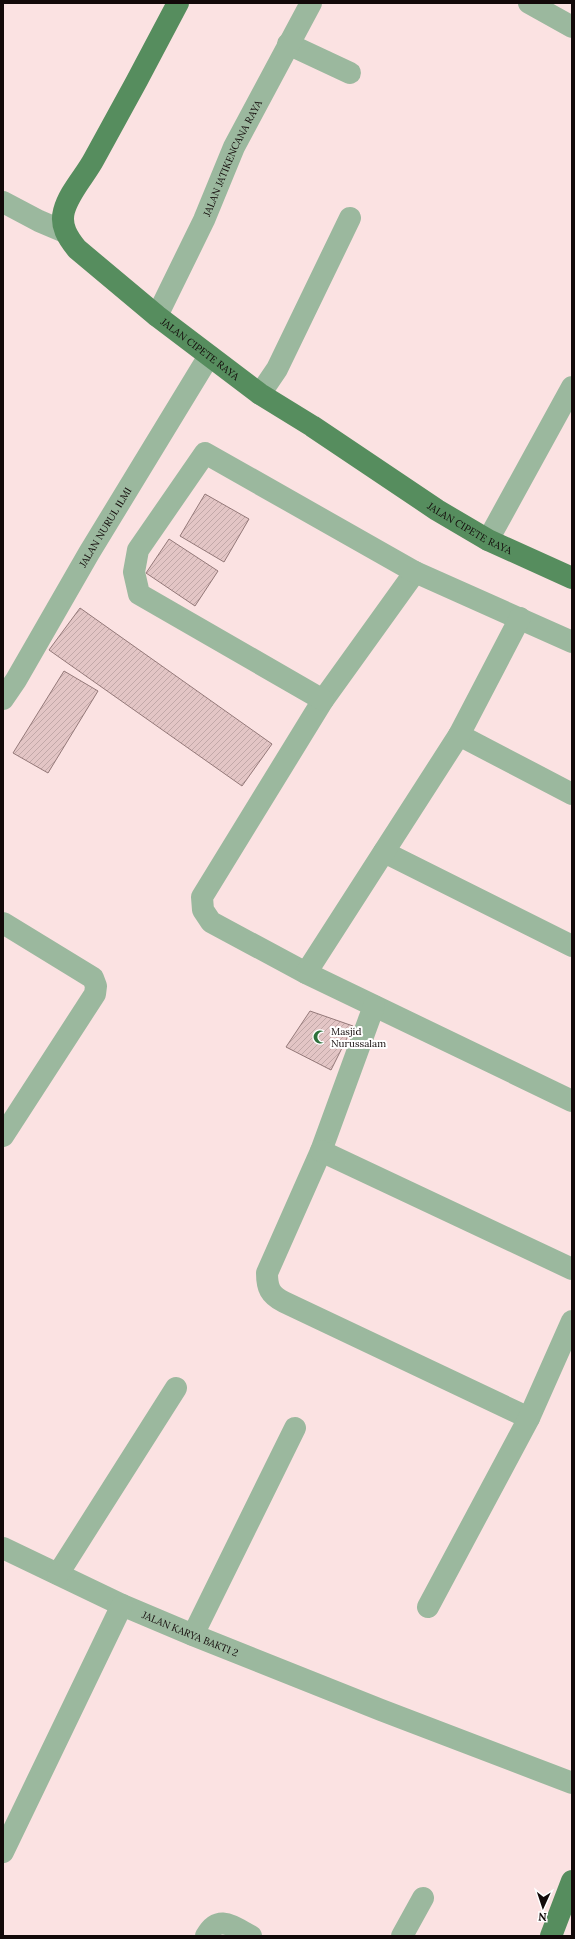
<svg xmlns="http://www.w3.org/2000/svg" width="575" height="1939" viewBox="0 0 575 1939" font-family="Lora,serif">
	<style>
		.building { fill: url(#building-hatch); stroke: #947979 }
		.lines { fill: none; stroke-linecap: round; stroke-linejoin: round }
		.minor { stroke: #9bb89e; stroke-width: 22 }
		.major { stroke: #568d5e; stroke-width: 22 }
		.labels { text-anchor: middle; stroke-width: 4; stroke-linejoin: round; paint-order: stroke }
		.street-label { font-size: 10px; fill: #120909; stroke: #fff }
		.poi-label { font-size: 10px; fill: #120909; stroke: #fff; text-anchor: start }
	</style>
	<defs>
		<pattern id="building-hatch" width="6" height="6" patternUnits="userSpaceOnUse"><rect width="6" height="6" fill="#e3c5c5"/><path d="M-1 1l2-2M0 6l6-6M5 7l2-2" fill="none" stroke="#c2a8a8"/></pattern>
	</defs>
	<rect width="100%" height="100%" fill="#fbe2e2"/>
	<g class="building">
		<path d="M205 494 249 519 224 562 180 536Z"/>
		<path d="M169 539 218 571 195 606 146 573Z"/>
		<path d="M80 608 272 744 242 786 49 650Z"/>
		<path d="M64 671 98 691 48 773 13 753Z"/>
		<path d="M310 1011 353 1026 331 1070 286 1047Z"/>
	</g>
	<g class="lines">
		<g class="minor">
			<path d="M529 3 572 27"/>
			<path d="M288 44 350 73"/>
			<path d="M3 202 39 221 65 232"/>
			<path id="s1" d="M157 316 204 220 234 147 311 3"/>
			<path d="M260 394 277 369 350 218"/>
			<path d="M488 540 572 387"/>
			<path d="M415 572 323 700 202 897 203 910 211 922 306 973 572 1101"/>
			<path id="s2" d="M3 699 16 680 89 553 209 356"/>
			<path d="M323 700 139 594 134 572 138 550 205 453 415 572 572 642"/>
			<path d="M459 735 572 794"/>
			<path d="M384 852 572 946"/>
			<path d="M3 923 93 978 96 986 95 994 3 1136"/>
			<path d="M306 973 459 735 520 618"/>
			<path d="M374 1006 321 1151 267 1273C267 1288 270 1295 284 1302L529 1418"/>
			<path d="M321 1151 572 1269"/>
			<path id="s3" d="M3 1548 122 1605 193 1635 381 1710 572 1783"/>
			<path d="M58 1574 176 1388"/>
			<path d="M428 1607 529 1418 572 1321"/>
			<path d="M193 1635 295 1428"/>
			<path d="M3 1852 122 1605"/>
			<path d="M206 1936C219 1913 233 1927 251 1936"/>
			<path d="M402 1936 423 1898"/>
		</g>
		<g class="major">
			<path id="s4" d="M178 3C151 55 123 107 94 159 85 176 69 192 64 211 60 226 68 238 77 249L157 316 260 394 312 426 437 510 488 540 572 578"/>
			<path d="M551 1936 572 1881"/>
		</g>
	</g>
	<defs>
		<g id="mosque-bare" transform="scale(1.08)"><path d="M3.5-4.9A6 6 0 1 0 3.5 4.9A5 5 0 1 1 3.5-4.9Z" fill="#2e703b" stroke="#fff" stroke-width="2.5" paint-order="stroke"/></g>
	</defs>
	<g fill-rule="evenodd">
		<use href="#mosque-bare" x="320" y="1037"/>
	</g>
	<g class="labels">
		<g class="street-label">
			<text dy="4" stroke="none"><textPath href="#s1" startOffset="175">JALAN JATIKENCANA RAYA</textPath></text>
			<text dy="4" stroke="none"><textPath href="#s4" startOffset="438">JALAN CIPETE RAYA</textPath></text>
			<text dy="4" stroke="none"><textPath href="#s2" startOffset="200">JALAN NURUL ILMI</textPath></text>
			<text dy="4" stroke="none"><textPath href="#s4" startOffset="762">JALAN CIPETE RAYA</textPath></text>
			<text dy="4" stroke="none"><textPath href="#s3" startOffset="206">JALAN KARYA BAKTI 2</textPath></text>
		</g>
		<g class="poi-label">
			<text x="331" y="1035">Masjid<tspan x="331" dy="12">Nurussalam</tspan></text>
		</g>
	</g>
	<rect width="575" height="1939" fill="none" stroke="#120909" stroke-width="8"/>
	<g transform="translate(543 1907) rotate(183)" stroke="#ffffff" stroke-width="3" paint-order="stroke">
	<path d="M0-3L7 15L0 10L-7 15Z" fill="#120909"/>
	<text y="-6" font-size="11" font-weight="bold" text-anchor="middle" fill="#120909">N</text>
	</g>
</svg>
